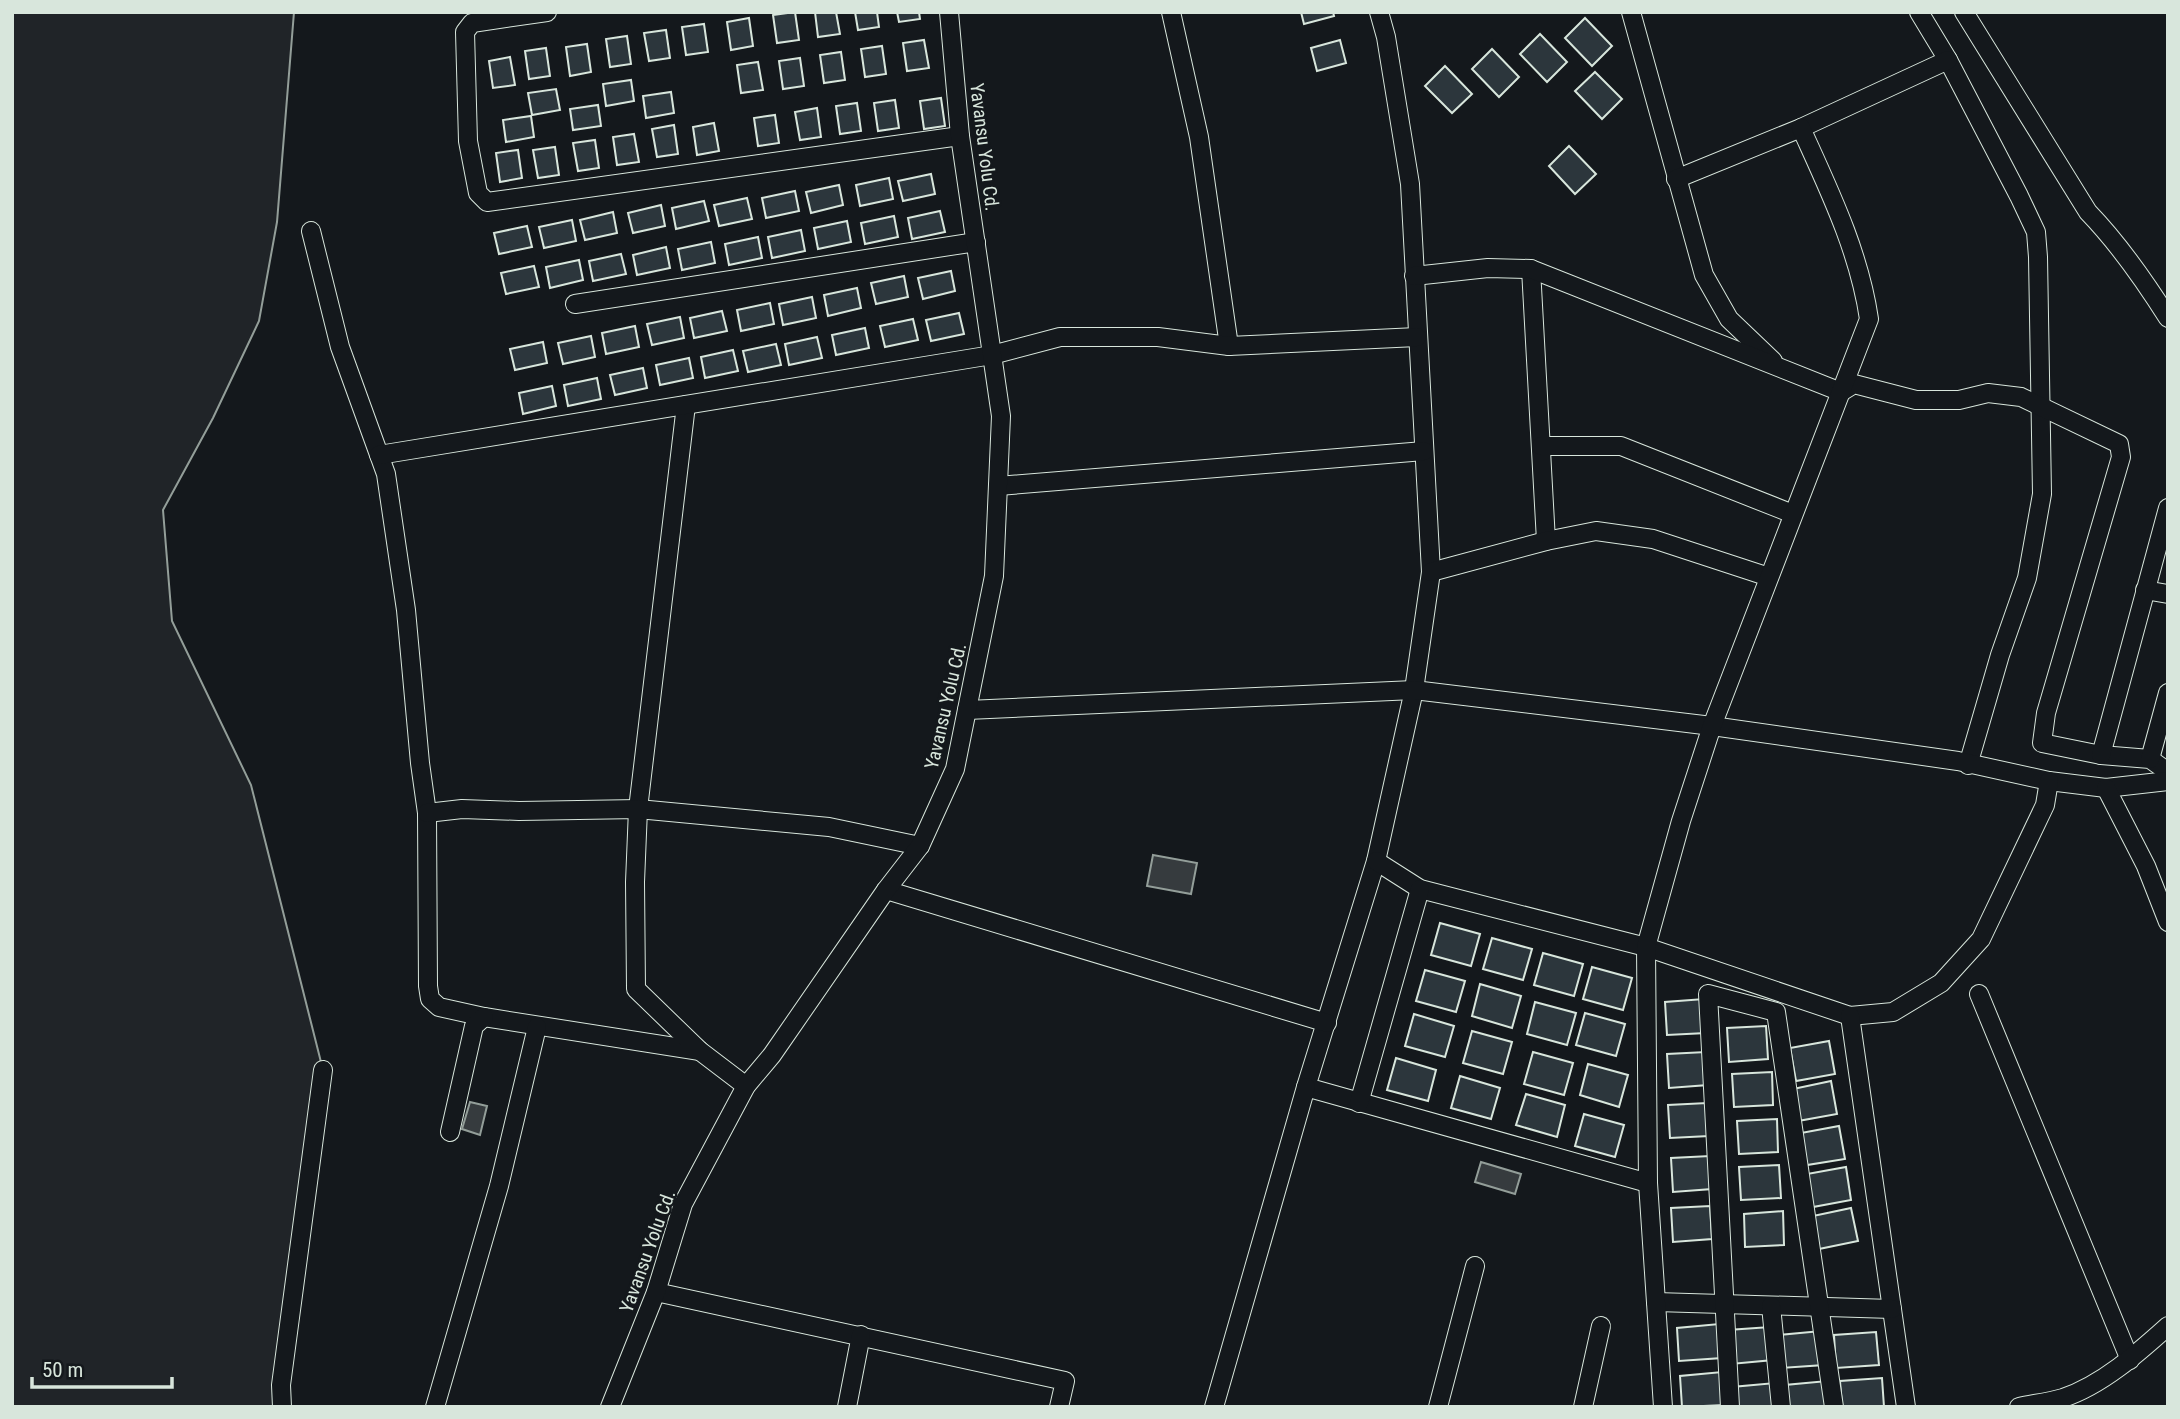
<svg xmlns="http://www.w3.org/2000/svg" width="2180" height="1419" viewBox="0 0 2180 1419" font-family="'Roboto Condensed',sans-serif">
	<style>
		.green { fill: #202428; stroke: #939e99; stroke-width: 2 }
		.water { fill: #363b3e; stroke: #939e99; stroke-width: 2 }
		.building { fill: #2c363c; stroke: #d8e6dc; stroke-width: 2 }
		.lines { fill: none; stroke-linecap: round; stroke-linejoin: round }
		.minor-casing { stroke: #d8e6dc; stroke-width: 20 }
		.minor { stroke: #14181c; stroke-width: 18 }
		.labels { text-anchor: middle; stroke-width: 5; stroke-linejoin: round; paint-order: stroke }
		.street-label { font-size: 19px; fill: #d8e6dc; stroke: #14181c }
	</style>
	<rect width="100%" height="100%" fill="#14181c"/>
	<path class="green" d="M12 12H294L277 222 259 321 213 418 163 510 172 621 251 785 323 1070 284 1407H12Z"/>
	<g class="water">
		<path d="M1153 855 1197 863 1191 894 1147 886Z"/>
		<path d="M470 1102 487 1106 480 1135 462 1129Z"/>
		<path d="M1481 1162 1521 1174 1515 1194 1475 1182Z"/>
	</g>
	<g class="building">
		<path d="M795 12 799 40 777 43 773 15Z"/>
		<path d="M815 12H836L840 34 818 37Z"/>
		<path d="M855 12H877L879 27 858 30Z"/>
		<path d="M897 12H919L920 19 899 22Z"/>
		<path d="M1301 12H1333L1334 16 1304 24Z"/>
		<path d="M749 18 753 46 731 50 727 22Z"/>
		<path d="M1585 18 1612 46 1592 66 1565 38Z"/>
		<path d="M704 24 708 52 686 55 682 27Z"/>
		<path d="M666 30 670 58 649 61 644 33Z"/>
		<path d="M1540 34 1567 62 1547 82 1520 54Z"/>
		<path d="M627 36 631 64 610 67 606 39Z"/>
		<path d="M924 40 929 68 907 71 903 43Z"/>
		<path d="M1340 40 1346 63 1317 71 1311 48Z"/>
		<path d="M587 44 591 72 570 76 566 47Z"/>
		<path d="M882 46 886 74 865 77 861 49Z"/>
		<path d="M546 48 550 76 529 79 525 51Z"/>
		<path d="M1492 49 1519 77 1499 97 1472 69Z"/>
		<path d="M841 52 845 80 824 83 820 55Z"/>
		<path d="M510 57 515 85 493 88 489 61Z"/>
		<path d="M800 58 804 86 783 89 779 61Z"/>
		<path d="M758 62 763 90 741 93 737 65Z"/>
		<path d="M1445 66 1472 94 1452 113 1425 86Z"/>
		<path d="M1595 72 1622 99 1602 119 1575 91Z"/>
		<path d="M631 80 634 101 606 106 603 84Z"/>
		<path d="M556 89 560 110 532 115 528 93Z"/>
		<path d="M671 92 674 113 646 118 643 96Z"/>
		<path d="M941 98 945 126 924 129 920 101Z"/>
		<path d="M895 100 899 128 878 131 874 103Z"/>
		<path d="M857 103 861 131 840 134 836 106Z"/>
		<path d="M598 105 601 126 573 130 570 109Z"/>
		<path d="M817 108 821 137 800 140 795 112Z"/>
		<path d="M775 115 779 143 758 146 754 118Z"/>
		<path d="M531 116 534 137 506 142 503 120Z"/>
		<path d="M714 123 719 151 697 155 693 127Z"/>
		<path d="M674 125 678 154 657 157 652 129Z"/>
		<path d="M634 134 639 162 617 165 613 137Z"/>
		<path d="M595 140 599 168 578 171 573 143Z"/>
		<path d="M1569 146 1596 174 1575 194 1549 166Z"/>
		<path d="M555 147 559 175 538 178 533 150Z"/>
		<path d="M518 150 522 178 500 182 496 153Z"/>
		<path d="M931 174 935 194 903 201 898 181Z"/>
		<path d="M889 178 893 199 860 206 856 185Z"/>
		<path d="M839 185 843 205 811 213 806 192Z"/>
		<path d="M795 191 799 211 766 218 762 198Z"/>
		<path d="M747 198 752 219 719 226 714 205Z"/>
		<path d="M704 201 709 221 676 229 672 208Z"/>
		<path d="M661 205 665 226 633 233 628 213Z"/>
		<path d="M940 211 945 232 912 239 908 218Z"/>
		<path d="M613 212 617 233 585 240 580 220Z"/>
		<path d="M894 216 898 237 865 244 861 223Z"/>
		<path d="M572 220 576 241 544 248 539 227Z"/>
		<path d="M847 221 851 242 818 249 814 228Z"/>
		<path d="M527 226 532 247 499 254 494 233Z"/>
		<path d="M801 230 805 251 772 258 768 237Z"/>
		<path d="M758 237 762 258 729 265 725 244Z"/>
		<path d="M711 242 715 263 682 270 678 249Z"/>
		<path d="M666 247 670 268 637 275 633 255Z"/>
		<path d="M621 254 626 274 593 281 589 261Z"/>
		<path d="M579 260 583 280 550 288 546 267Z"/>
		<path d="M534 266 539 287 506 294 501 273Z"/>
		<path d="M951 271 955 291 923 299 918 278Z"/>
		<path d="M904 276 908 297 876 304 871 283Z"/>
		<path d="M857 288 861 308 828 316 824 295Z"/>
		<path d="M812 297 816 318 783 325 779 304Z"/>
		<path d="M770 303 774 324 741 331 737 310Z"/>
		<path d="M722 311 727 331 694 338 690 318Z"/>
		<path d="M959 313 964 334 931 341 926 320Z"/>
		<path d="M680 317 684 338 652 345 647 324Z"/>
		<path d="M913 319 918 340 885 347 880 326Z"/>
		<path d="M635 326 639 347 606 354 602 333Z"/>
		<path d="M865 328 869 348 836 355 832 335Z"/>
		<path d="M591 336 595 357 563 364 558 343Z"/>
		<path d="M817 337 822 358 789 365 785 344Z"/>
		<path d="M543 342 547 363 515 370 510 349Z"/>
		<path d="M776 344 781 365 748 372 743 351Z"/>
		<path d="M733 350 738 371 705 378 701 357Z"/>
		<path d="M689 358 693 378 660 385 656 365Z"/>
		<path d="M643 368 647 388 615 395 610 375Z"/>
		<path d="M597 378 601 399 568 406 564 385Z"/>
		<path d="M552 386 556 406 523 414 519 393Z"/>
		<path d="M1440 923 1480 934 1471 966 1431 955Z"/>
		<path d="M1492 938 1532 949 1523 980 1483 969Z"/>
		<path d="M1543 953 1583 964 1574 996 1534 985Z"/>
		<path d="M1592 967 1632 978 1623 1010 1583 999Z"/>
		<path d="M1425 970 1465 981 1456 1012 1416 1001Z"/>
		<path d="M1480 984 1521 996 1512 1028 1472 1016Z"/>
		<path d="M1704 999 1706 1033 1667 1035 1665 1002Z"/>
		<path d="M1535 1002 1576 1013 1567 1045 1527 1034Z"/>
		<path d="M1585 1013 1625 1024 1616 1056 1576 1045Z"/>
		<path d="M1414 1014 1454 1026 1445 1057 1405 1046Z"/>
		<path d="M1766 1026 1768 1059 1729 1062 1727 1028Z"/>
		<path d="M1472 1031 1512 1042 1503 1074 1463 1063Z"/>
		<path d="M1829 1041 1835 1074 1796 1081 1790 1048Z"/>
		<path d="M1533 1052 1573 1063 1564 1095 1524 1084Z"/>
		<path d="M1706 1052 1708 1085 1669 1088 1667 1054Z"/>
		<path d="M1396 1058 1436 1070 1428 1101 1387 1090Z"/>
		<path d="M1588 1064 1628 1075 1619 1107 1580 1095Z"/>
		<path d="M1772 1072 1773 1105 1734 1107 1732 1074Z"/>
		<path d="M1460 1076 1500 1088 1491 1119 1451 1108Z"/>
		<path d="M1831 1081 1837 1114 1798 1121 1793 1089Z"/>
		<path d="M1526 1094 1565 1105 1557 1137 1516 1125Z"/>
		<path d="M1707 1103 1709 1136 1670 1138 1668 1105Z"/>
		<path d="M1584 1114 1624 1125 1615 1157 1575 1146Z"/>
		<path d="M1777 1119 1778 1152 1739 1154 1737 1121Z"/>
		<path d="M1839 1126 1845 1159 1807 1165 1801 1133Z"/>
		<path d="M1710 1156 1712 1189 1673 1192 1671 1158Z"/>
		<path d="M1779 1165 1781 1198 1741 1200 1739 1167Z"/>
		<path d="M1846 1167 1851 1200 1813 1207 1807 1174Z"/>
		<path d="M1710 1206 1712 1239 1673 1242 1671 1208Z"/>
		<path d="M1851 1208 1858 1241 1819 1249 1813 1216Z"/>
		<path d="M1783 1211 1784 1245 1745 1247 1744 1214Z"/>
		<path d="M1719 1324 1722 1358 1679 1361 1677 1328Z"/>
		<path d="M1770 1327 1773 1360 1731 1364 1728 1330Z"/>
		<path d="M1821 1331 1824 1365 1781 1368 1779 1335Z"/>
		<path d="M1876 1332 1879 1365 1836 1368 1834 1335Z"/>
		<path d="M1722 1372 1725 1405 1682 1407 1680 1376Z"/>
		<path d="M1882 1378 1884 1407H1842L1840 1381Z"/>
		<path d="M1827 1381 1829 1407H1786L1785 1385Z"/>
		<path d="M1775 1383 1777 1407H1734L1732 1387Z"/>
	</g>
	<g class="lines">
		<g class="minor-casing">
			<g id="minor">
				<path d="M547 12 472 23 465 32 468 141 478 193 487 202 960 136"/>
				<path d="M1171 12 1199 137 1229 346"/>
				<path d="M1379 12 1386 37 1410 184 1431 572 1414 690 1376 861 1306 1087 1648 1183"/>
				<path d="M1631 12 1704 275 1729 319 1773 361"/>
				<path d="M1919 12 1948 60 2019 196 2036 232 2038 257 2042 494 2027 578 2000 655 1968 765"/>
				<path d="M1964 12 2088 212C2119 244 2144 280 2168 318"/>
				<path d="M1676 179 1801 128 1948 60"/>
				<path d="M311 231 340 347 386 474 406 610 420 763 427 813 428 986 430 999 439 1007 484 1017 700 1051"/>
				<path d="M1531 269 1546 541"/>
				<path d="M1414 276 1488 268 1531 269 1841 392"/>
				<path d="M575 304 976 242"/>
				<path d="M1841 392 1854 384 1916 400H1959L1988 393 2021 397 2119 444 2121 457 2046 713 2042 743 2101 755 2150 759 2168 772"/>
				<path d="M686 405 638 809 635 882 636 989 700 1051 746 1086"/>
				<path d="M1541 446H1621L1793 514"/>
				<path d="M379 455 992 355 1060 337H1158L1229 346 1417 337"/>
				<path d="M998 486 1424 451"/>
				<path d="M1431 572 1546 541 1596 531 1653 539 1769 577"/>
				<path d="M2145 590 2168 594"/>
				<path d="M967 710 1414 690 1712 726 1958 761 2049 781 2106 788 2168 781"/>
				<path d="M2101 755 2168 508"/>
				<path d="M2150 759 2168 693"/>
				<path d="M2106 788 2146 866 2168 922"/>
				<path d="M427 813 462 809 519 811 638 809 829 827 920 846"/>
				<path d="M1376 861 1420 889 1646 947 1850 1016 1893 1012 1941 983 1981 939 2045 805 2049 781"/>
				<path d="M886 890 1327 1023"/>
				<path d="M1979 994 2130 1360"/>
				<path d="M1850 1016 1906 1407"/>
				<path d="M1359 1103 1420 889"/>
				<path d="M450 1132 474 1026 484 1017"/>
				<path d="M656 1292 1065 1381 1059 1407"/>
				<path d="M1656 1302 1892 1309"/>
				<path d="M1771 1306 1781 1407"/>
				<path d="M282 1407 281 1385 323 1070"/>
				<path d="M435 1407 499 1186 537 1027"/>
				<path d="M610 1407 656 1292 683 1204 746 1086 772 1055 886 890 920 846 955 769 994 576 1001 416 960 136 949 12"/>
				<path d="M847 1407 861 1335"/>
				<path d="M1214 1407 1306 1087"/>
				<path d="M1438 1407 1475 1266"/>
				<path d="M1583 1407 1601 1326"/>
				<path d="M1663 1407 1648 1183 1646 947 1681 821 1712 726 1869 319C1859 251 1829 190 1801 128"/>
				<path d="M1730 1407 1708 994 1776 1012 1834 1407"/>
				<path d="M2019 1407C2033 1404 2049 1402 2063 1398 2102 1385 2138 1353 2168 1326"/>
			</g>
		</g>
		<use href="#minor" class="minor"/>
	</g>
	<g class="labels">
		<g class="street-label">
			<text transform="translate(985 147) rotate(83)" y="7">Yavansu Yolu Cd.</text>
			<text transform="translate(945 706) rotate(-77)" y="7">Yavansu Yolu Cd.</text>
			<text transform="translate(647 1251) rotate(-70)" y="7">Yavansu Yolu Cd.</text>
		</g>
	</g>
	<rect width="2180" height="1419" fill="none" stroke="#d8e6dc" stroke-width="28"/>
	<path d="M32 1377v10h140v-10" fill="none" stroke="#d8e6dc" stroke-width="3.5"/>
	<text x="42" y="1377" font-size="21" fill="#d8e6dc" stroke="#14181c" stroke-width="5" paint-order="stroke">50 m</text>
</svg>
